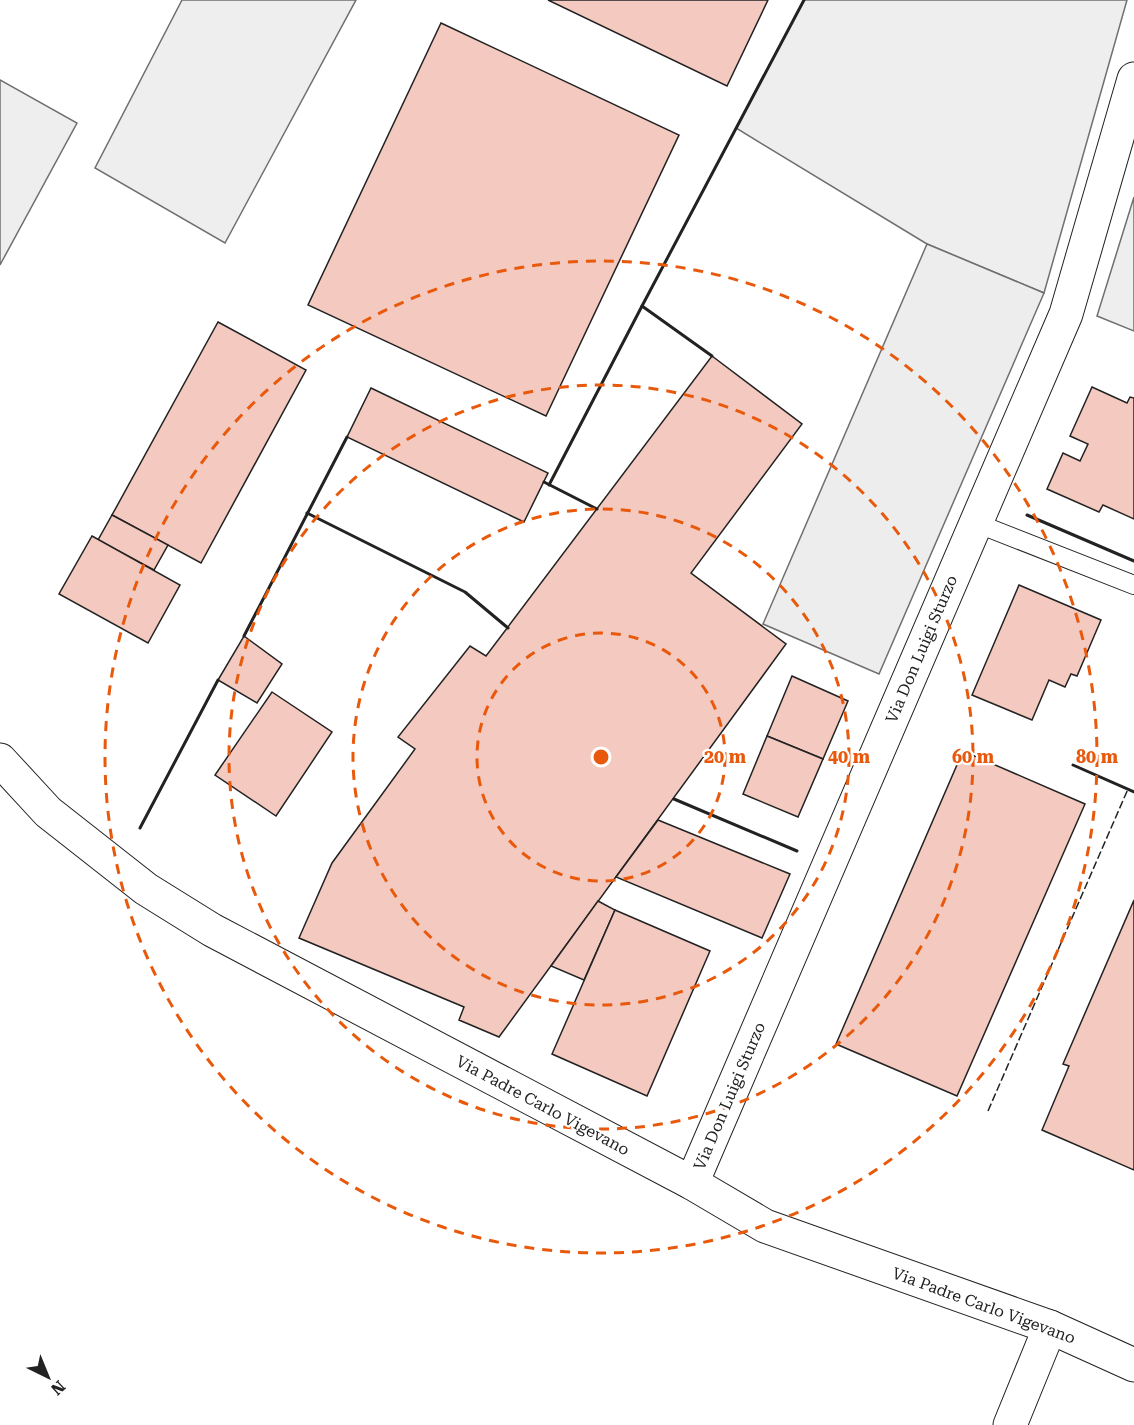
<svg xmlns="http://www.w3.org/2000/svg" width="1134" height="1425" viewBox="0 0 1134 1425" font-family="'Roboto Serif',serif">
	<style>
		.green { fill: #eee; stroke: #6f6f6f; stroke-width: 1.5 }
		.parking { fill: #ededed; stroke: #6f6f6f; stroke-width: 1.5 }
		.building { fill: #f3c9c0; stroke: #222; stroke-width: 1.5 }
		.lines { fill: none; stroke-linecap: round; stroke-linejoin: round }
		.lane-casing { stroke: #222; stroke-width: 20 }
		.street-casing { stroke: #222; stroke-width: 35 }
		.lane { stroke: #fff; stroke-width: 18 }
		.street { stroke: #fff; stroke-width: 33 }
		.fence { stroke: #222; stroke-width: 1.5; stroke-dasharray: 8 3; stroke-linecap: butt }
		.wall { stroke: #222; stroke-width: 3 }
		.ring { fill: none; stroke: #e8590c; stroke-width: 3; stroke-dasharray: 10 8 }
		.labels { text-anchor: middle; stroke-width: 4.5; stroke-linejoin: round; paint-order: stroke }
		.street-label { font-size: 16px; fill: #222; stroke: #fff }
		.centre { fill: #e8590c; stroke: #fff; stroke-width: 3 }
		.ring-label { font-size: 18px; text-anchor: middle; font-weight: bold; fill: #e8590c; stroke: #fff; stroke-width: 4.5; stroke-linejoin: round; paint-order: stroke }
	</style>
	<rect width="100%" height="100%" fill="#fff"/>
	<g class="green">
		<path d="M182 0H356L225 243 95 168Z"/>
		<path d="M804 0H1127L1044 293 927 244 736 128Z"/>
		<path d="M0 80 77 123 0 265Z"/>
		<path d="M1134 197V331L1097 316Z"/>
	</g>
	<path class="parking" d="M927 244 1044 293 879 674 763 624Z"/>
	<g class="building">
		<path d="M548 0H768L727 86Z"/>
		<path d="M441 23 679 135 546 416 308 305Z"/>
		<path d="M218 322 306 370 201 563 112 515Z"/>
		<path d="M712 356 802 424 691 573 786 644 499 1037 459 1020 464 1007 299 938 332 863 415 749 398 737 470 646 486 656Z"/>
		<path d="M1092 387 1127 403 1130 397 1134 398V519L1103 505 1099 512 1047 489 1063 453 1080 461 1088 444 1070 436Z"/>
		<path d="M371 388 548 473 524 522 347 437Z"/>
		<path d="M112 515 168 545 154 570 98 540Z"/>
		<path d="M92 536 180 585 148 643 59 594Z"/>
		<path d="M1019 585 1101 620 1077 676 1071 674 1065 687 1049 680 1032 720 972 695Z"/>
		<path d="M244 636 282 664 257 703 218 680Z"/>
		<path d="M792 676 848 701 823 759 767 736Z"/>
		<path d="M272 692 332 732 276 816 215 775Z"/>
		<path d="M767 736 823 759 798 817 743 794Z"/>
		<path d="M963 751 1085 804 957 1096 836 1044Z"/>
		<path d="M658 820 790 874 762 938 616 877Z"/>
		<path d="M1134 900V1170L1042 1130 1069 1066 1063 1064Z"/>
		<path d="M598 901 615 910 584 980 551 966Z"/>
		<path d="M615 910 710 951 647 1096 552 1054Z"/>
	</g>
	<g class="lines">
		<g class="lane-casing">
			<path id="lane" d="M976 523 1134 585"/>
		</g>
		<g class="street-casing">
			<g id="street">
				<path d="M0 760 48 812 146 889 212 930 692 1183 765 1226 1050 1327 1134 1365"/>
				<path d="M692 1183 1066 314 1134 79"/>
				<path d="M1010 1425 1050 1327"/>
			</g>
		</g>
		<use href="#lane" class="lane"/>
		<use href="#street" class="street"/>
		<path class="fence" d="M988 1111 1128 789"/>
		<g class="wall">
			<path d="M642 306 804 0"/>
			<path d="M544 482 597 509"/>
			<path d="M549 485 642 306 712 356"/>
			<path d="M307 513 465 592 508 628"/>
			<path d="M1027 515 1134 561"/>
			<path d="M244 636 347 437"/>
			<path d="M1073 765 1134 792"/>
			<path d="M674 799 797 851"/>
			<path d="M140 828 218 680"/>
		</g>
	</g>
	<g class="ring">
		<circle cx="601" cy="757" r="124"/>
		<circle cx="601" cy="757" r="248"/>
		<circle cx="601" cy="757" r="372"/>
		<circle cx="601" cy="757" r="496"/>
	</g>
	<g class="labels">
		<g class="street-label">
			<text transform="translate(921 649) rotate(-67)" y="6">Via Don Luigi Sturzo</text>
			<text transform="translate(729 1096) rotate(-67)" y="6">Via Don Luigi Sturzo</text>
			<text transform="translate(543 1105) rotate(28)" y="6">Via Padre Carlo Vigevano</text>
			<text transform="translate(984 1305) rotate(20)" y="6">Via Padre Carlo Vigevano</text>
		</g>
	</g>
	<circle cx="601" cy="757" r="9" class="centre"/>
	<g class="ring-label">
		<text x="725" y="763">20 m</text>
		<text x="849" y="763">40 m</text>
		<text x="973" y="763">60 m</text>
		<text x="1097" y="763">80 m</text>
	</g>
	<g transform="translate(48 1377) rotate(137)" stroke="#ffffff" stroke-width="4.5" paint-order="stroke">
	<path d="M0-4.5L10 22L0 15L-10 22Z" fill="#222222"/>
	<text y="-9" font-size="16" font-weight="bold" text-anchor="middle" fill="#222222">N</text>
	</g>
</svg>
